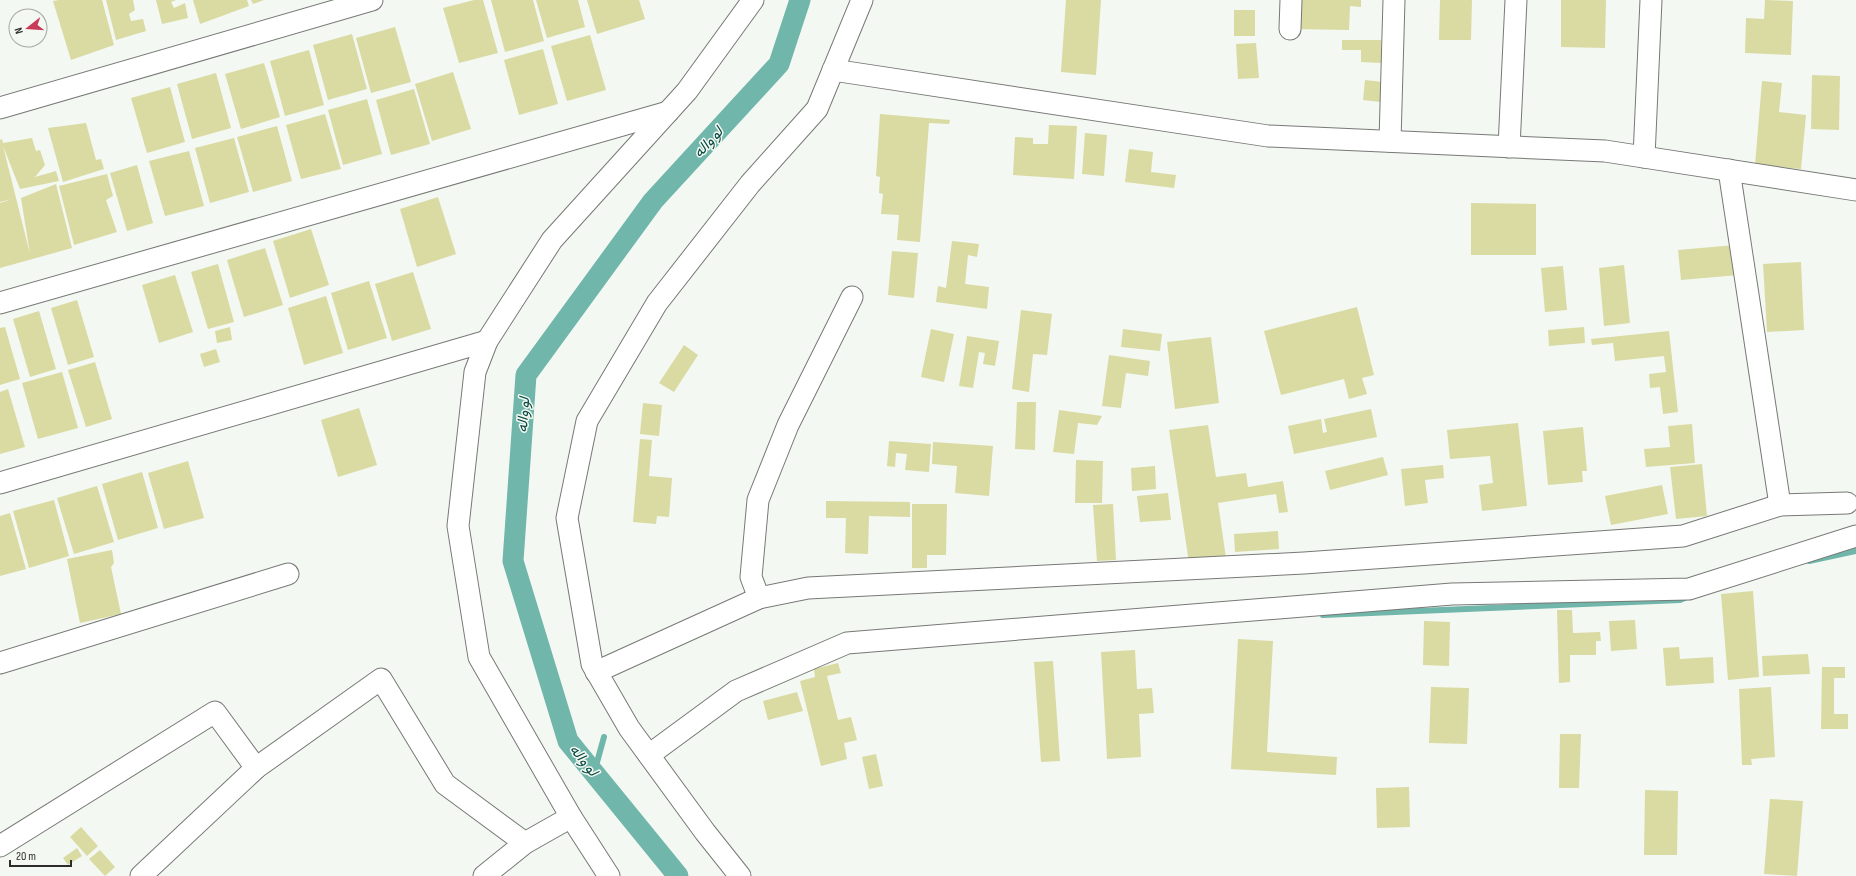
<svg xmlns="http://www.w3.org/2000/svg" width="1856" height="876" viewBox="0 0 1856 876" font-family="'Sofia Sans Condensed',Vazirmatn,sans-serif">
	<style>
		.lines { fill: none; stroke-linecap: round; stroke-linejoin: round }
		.stream { stroke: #70b6ab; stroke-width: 6 }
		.canal { stroke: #70b6ab; stroke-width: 21 }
		.building { fill: #d9dba3 }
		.minor-casing { stroke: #767975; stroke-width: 23 }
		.minor { stroke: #fff; stroke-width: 21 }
		.labels { text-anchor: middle; stroke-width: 3; stroke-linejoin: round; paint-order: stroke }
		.water-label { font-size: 15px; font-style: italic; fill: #084a42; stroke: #f4f8f2 }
	</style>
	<rect width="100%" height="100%" fill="#f4f8f2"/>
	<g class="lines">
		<g class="stream">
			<path d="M1809 561 1856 551"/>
			<path d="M1323 615 1680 600 1687 597"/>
			<path d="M594 773 604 737"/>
		</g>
		<path class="canal" d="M678 876 568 741 513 561 526 375 653 201 779 64 800 0"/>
	</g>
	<g class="building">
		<path d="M59 0H102L114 45 71 60 53 1Z"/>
		<path d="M106 0H133L135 10 129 14 131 21 143 19 146 31 116 40Z"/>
		<path d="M156 0H176L171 2 174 8 185 3 188 18 162 24Z"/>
		<path d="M193 0H247L249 6 200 24Z"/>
		<path d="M251 0H264L253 4Z"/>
		<path d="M474 0H483L498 53 459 63 443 8Z"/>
		<path d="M491 0H533L544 41 505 52Z"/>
		<path d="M536 0H578L585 27 547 38Z"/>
		<path d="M587 0H639L645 19 597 34Z"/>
		<path d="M1066 0H1101L1096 75 1061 72Z"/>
		<path d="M1294 0H1361V7L1350 6 1349 30 1293 29Z"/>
		<path d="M1440 0H1472L1471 40H1439Z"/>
		<path d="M1561 0H1606L1605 48 1561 47Z"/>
		<path d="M1765 0 1793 1 1791 55 1745 53 1746 18 1764 19Z"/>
		<rect x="1234" y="10" width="21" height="26"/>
		<path d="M395 27 411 82 371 93 356 38Z"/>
		<path d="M352 34 367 89 328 100 313 45Z"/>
		<path d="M590 35 606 90 567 101 551 46Z"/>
		<path d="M1342 40H1381V63L1361 62V50H1342Z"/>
		<path d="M1256 43 1259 78 1238 79 1236 44Z"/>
		<path d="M543 49 558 104 519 115 504 60Z"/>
		<path d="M309 50 324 105 285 116 270 61Z"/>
		<path d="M264 63 280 117 241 129 225 74Z"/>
		<path d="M453 72 471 129 432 141 415 84Z"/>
		<path d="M216 73 231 128 192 139 177 84Z"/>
		<path d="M1812 75 1840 76 1839 130 1811 129Z"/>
		<path d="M1365 80 1383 82 1380 102 1363 100Z"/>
		<path d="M1762 81 1782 83 1779 112 1806 115 1801 169 1755 165Z"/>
		<path d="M170 87 185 142 147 153 131 98Z"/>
		<path d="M414 89 430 144 391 155 376 100Z"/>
		<path d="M367 99 382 154 343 165 328 110Z"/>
		<path d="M325 114 341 169 301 179 286 125Z"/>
		<path d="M880 114 950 120 949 124 929 123 920 242 897 240 899 215 881 214 883 194 879 193 880 177 876 176Z"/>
		<path d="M86 123 96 160 101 159 104 169 63 182 48 128Z"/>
		<path d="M1049 125 1077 126 1074 179 1013 175 1015 137 1033 138V144H1048Z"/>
		<path d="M277 126 292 181 253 192 237 137Z"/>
		<path d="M1085 133 1107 135 1104 176 1082 174Z"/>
		<path d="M32 138 36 151 40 150 45 165 35 177 56 171 59 181 20 189 3 146 30 254 21 198 56 184 72 248 0 268V203L12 199 0 202V140L2 139 3 143Z"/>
		<path d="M234 138 249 192 210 203 195 148Z"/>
		<path d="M1129 149 1153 152 1151 172 1176 175 1174 188 1125 182Z"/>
		<path d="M189 151 204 206 165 216 149 161Z"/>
		<path d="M137 165 153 223 127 231 110 173Z"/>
		<path d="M107 174 113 196 106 200 117 232 74 245 59 186Z"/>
		<path d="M438 197 456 254 417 267 400 209Z"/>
		<path d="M1471 203 1536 204V255H1471Z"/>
		<path d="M311 229 329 285 290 298 273 241Z"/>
		<path d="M952 241 979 244 977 257 968 255 965 284 989 287 987 309 936 302 938 286 946 288Z"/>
		<path d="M1735 245 1738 275 1681 280 1678 250Z"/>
		<path d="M265 248 283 305 244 317 227 260Z"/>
		<path d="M892 251 918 253 914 298 888 295Z"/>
		<path d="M1801 262 1804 330 1767 332 1763 264Z"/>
		<path d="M218 264 234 322 208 329 191 272Z"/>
		<path d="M1624 265 1630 323 1604 326 1599 268Z"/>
		<path d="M1563 266 1567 310 1545 312 1541 268Z"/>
		<path d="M413 272 431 329 392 341 375 284Z"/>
		<path d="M175 275 193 332 159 343 142 285Z"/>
		<path d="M369 281 387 338 348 350 331 293Z"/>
		<path d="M326 296 343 353 304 365 288 308Z"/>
		<path d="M77 300 94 357 68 365 51 308Z"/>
		<path d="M1357 307 1374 375 1362 378 1367 394 1349 399 1344 379 1281 395 1264 331Z"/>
		<path d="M1021 310 1052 314 1047 355 1033 354 1029 392 1012 389Z"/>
		<path d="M39 311 56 369 30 377 13 319Z"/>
		<path d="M5 327 20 379 0 385V328Z"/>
		<path d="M230 327 232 340 217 343 215 331Z"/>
		<path d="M1584 327 1585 343 1549 346 1548 330Z"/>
		<path d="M931 329 954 334 944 382 921 377Z"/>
		<path d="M1123 329 1162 334 1160 351 1121 347Z"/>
		<path d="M1669 331 1678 412 1663 414 1660 387 1650 388 1649 374 1666 372 1664 356 1615 361 1613 343 1592 345 1591 339Z"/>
		<path d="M967 336 999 341 995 366 983 364 985 353 979 352 973 388 959 386Z"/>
		<path d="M1211 337 1219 403 1175 409 1167 342Z"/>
		<path d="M684 345 698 355 674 392 659 383Z"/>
		<path d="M216 349 220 362 204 367 200 354Z"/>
		<path d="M1109 355 1150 361 1148 376 1126 373 1121 408 1102 406Z"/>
		<path d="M95 362 112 419 86 427 68 370Z"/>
		<path d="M62 372 78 428 38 439 22 383Z"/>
		<path d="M8 389 25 447 0 454V392Z"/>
		<path d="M1017 402H1036L1035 450 1015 449Z"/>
		<path d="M643 403 662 405 659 436 640 434Z"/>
		<path d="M359 408 377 465 338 477 321 420Z"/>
		<path d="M1371 409 1377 437 1294 454 1288 426 1321 419 1323 433 1327 432 1324 419Z"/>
		<path d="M1059 410 1102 416 1097 425 1078 423 1074 454 1053 452Z"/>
		<path d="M1518 423 1527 506 1482 511 1479 485 1493 483 1490 456 1450 459 1447 430Z"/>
		<path d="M1692 424 1695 463 1646 467 1644 449 1670 447 1668 426Z"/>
		<path d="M1208 425 1216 477 1246 473 1248 487 1283 481 1288 512 1279 513 1276 494 1218 503 1226 558 1189 563 1169 430Z"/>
		<path d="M1583 427 1587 471H1582L1583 482 1548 485 1543 431Z"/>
		<path d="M640 439 652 440 649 476 672 478 669 517 657 516 656 524 633 522Z"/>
		<path d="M889 441 931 444 929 472 905 470 907 454 896 453 895 467 887 466Z"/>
		<path d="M933 442 993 446 989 496 955 493 957 466 932 464Z"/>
		<path d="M1383 457 1388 475 1330 490 1325 471Z"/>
		<path d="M1076 460 1103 461 1102 503H1075Z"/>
		<path d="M188 461 204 518 164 529 148 473Z"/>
		<path d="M1702 464 1707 516 1676 519 1670 467Z"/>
		<path d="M1443 465 1444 478 1425 480 1428 503 1405 506 1401 469Z"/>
		<path d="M1155 466 1156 489 1132 491 1131 468Z"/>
		<path d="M142 472 158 528 118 540 102 484Z"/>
		<path d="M1662 485 1668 514 1611 525 1605 496Z"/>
		<path d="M97 486 114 542 74 554 57 498Z"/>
		<path d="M1168 493 1171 520 1140 522 1137 496Z"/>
		<path d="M54 500 69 556 29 568 13 511Z"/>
		<path d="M826 501 910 502V517L869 516 868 554 845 553 846 518H826Z"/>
		<path d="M912 504H947L946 555H927V568H912Z"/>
		<path d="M1113 504 1116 560 1097 561 1093 505Z"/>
		<path d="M10 513 26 569 0 576V516Z"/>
		<path d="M1278 531 1279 549 1235 552 1234 534Z"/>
		<path d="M112 550 114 563 111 567 121 614 80 623 67 559Z"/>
		<path d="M1753 591 1759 677 1728 680 1721 594Z"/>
		<path d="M1557 610H1572L1573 633 1600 632 1601 641H1596V655H1570V682L1559 683Z"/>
		<path d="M1635 620 1637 649 1611 651 1609 621Z"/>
		<path d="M1424 621 1450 622 1449 666 1423 665Z"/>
		<path d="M1238 639 1273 641 1267 752 1337 757 1336 775 1231 769Z"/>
		<path d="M1679 647 1680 659 1713 657 1714 683 1666 686 1663 648Z"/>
		<path d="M1135 650 1137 689 1152 688 1154 713 1139 714 1141 757 1107 759 1101 652Z"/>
		<path d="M1808 654 1810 674 1763 676 1762 656Z"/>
		<path d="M1053 661 1060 761 1041 762 1034 662Z"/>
		<path d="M838 663 841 673 827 676 838 720 851 717 857 740 844 743 847 759 821 766 800 681 815 677 814 669Z"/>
		<path d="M1822 667H1845V678H1834V714H1848V729H1821Z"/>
		<path d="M1431 687 1469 688 1467 744 1429 743Z"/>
		<path d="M1771 687 1775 757 1751 759 1752 765H1742L1739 689Z"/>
		<path d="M797 692 803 711 768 720 763 701Z"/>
		<path d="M1560 734H1581L1579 788H1559Z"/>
		<path d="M876 754 883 786 869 789 862 757Z"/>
		<path d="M1409 787 1410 827 1377 828 1376 788Z"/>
		<path d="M1645 790 1678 791 1677 855H1644Z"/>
		<path d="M1770 799 1803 801 1797 876 1764 874Z"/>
		<path d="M81 827 98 846 87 856 70 837Z"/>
		<path d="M77 848 82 856 68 865 63 858Z"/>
		<path d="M100 850 115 867 105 876 89 859Z"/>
	</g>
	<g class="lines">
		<g class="minor-casing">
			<g id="minor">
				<path d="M1290 29 1291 0"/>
				<path d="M833 70 1268 136 1605 151 1856 190"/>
				<path d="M0 108 372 0"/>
				<path d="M1390 141 1394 0"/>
				<path d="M1509 147 1516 0"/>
				<path d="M1644 157 1651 0"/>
				<path d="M1729 170 1780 505"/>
				<path d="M0 303 668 112"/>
				<path d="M0 483 487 341"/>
				<path d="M759 598 751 577 758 500 788 425 852 297"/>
				<path d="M0 663 288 574"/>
				<path d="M596 672 759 598 808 588 1304 563 1683 536 1780 505 1847 503"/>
				<path d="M649 755 736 691 847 643 1452 594 1689 589 1856 536"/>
				<path d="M0 846 215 712 256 768 381 679 445 784 525 843"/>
				<path d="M141 876 256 768"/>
				<path d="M484 876 525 843 571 817"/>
				<path d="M609 876 571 817 479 657 458 526 475 372 487 341 552 240 687 91 753 0"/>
				<path d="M740 876 705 832 629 728 592 664 567 518 587 421 657 303 750 184 817 109 862 0"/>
			</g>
		</g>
		<use href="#minor" class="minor"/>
	</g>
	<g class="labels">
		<g class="water-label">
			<text transform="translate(708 142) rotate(-47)" y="5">لو واله</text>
			<text transform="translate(523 415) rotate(-86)" y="5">لو واله</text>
			<text transform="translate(584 760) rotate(51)" y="5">لو واله</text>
		</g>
	</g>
	<g transform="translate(28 28) rotate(253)"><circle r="19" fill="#f4f8f2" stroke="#a4a7a2"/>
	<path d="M0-3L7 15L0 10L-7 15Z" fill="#c93959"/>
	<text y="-6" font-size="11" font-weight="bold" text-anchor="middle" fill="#2c2d2b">N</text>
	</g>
	<path d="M10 860v6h61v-6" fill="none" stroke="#2c2d2b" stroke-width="2"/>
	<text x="16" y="860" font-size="12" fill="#2c2d2b" stroke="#f4f8f2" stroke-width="3" paint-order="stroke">20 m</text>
</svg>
